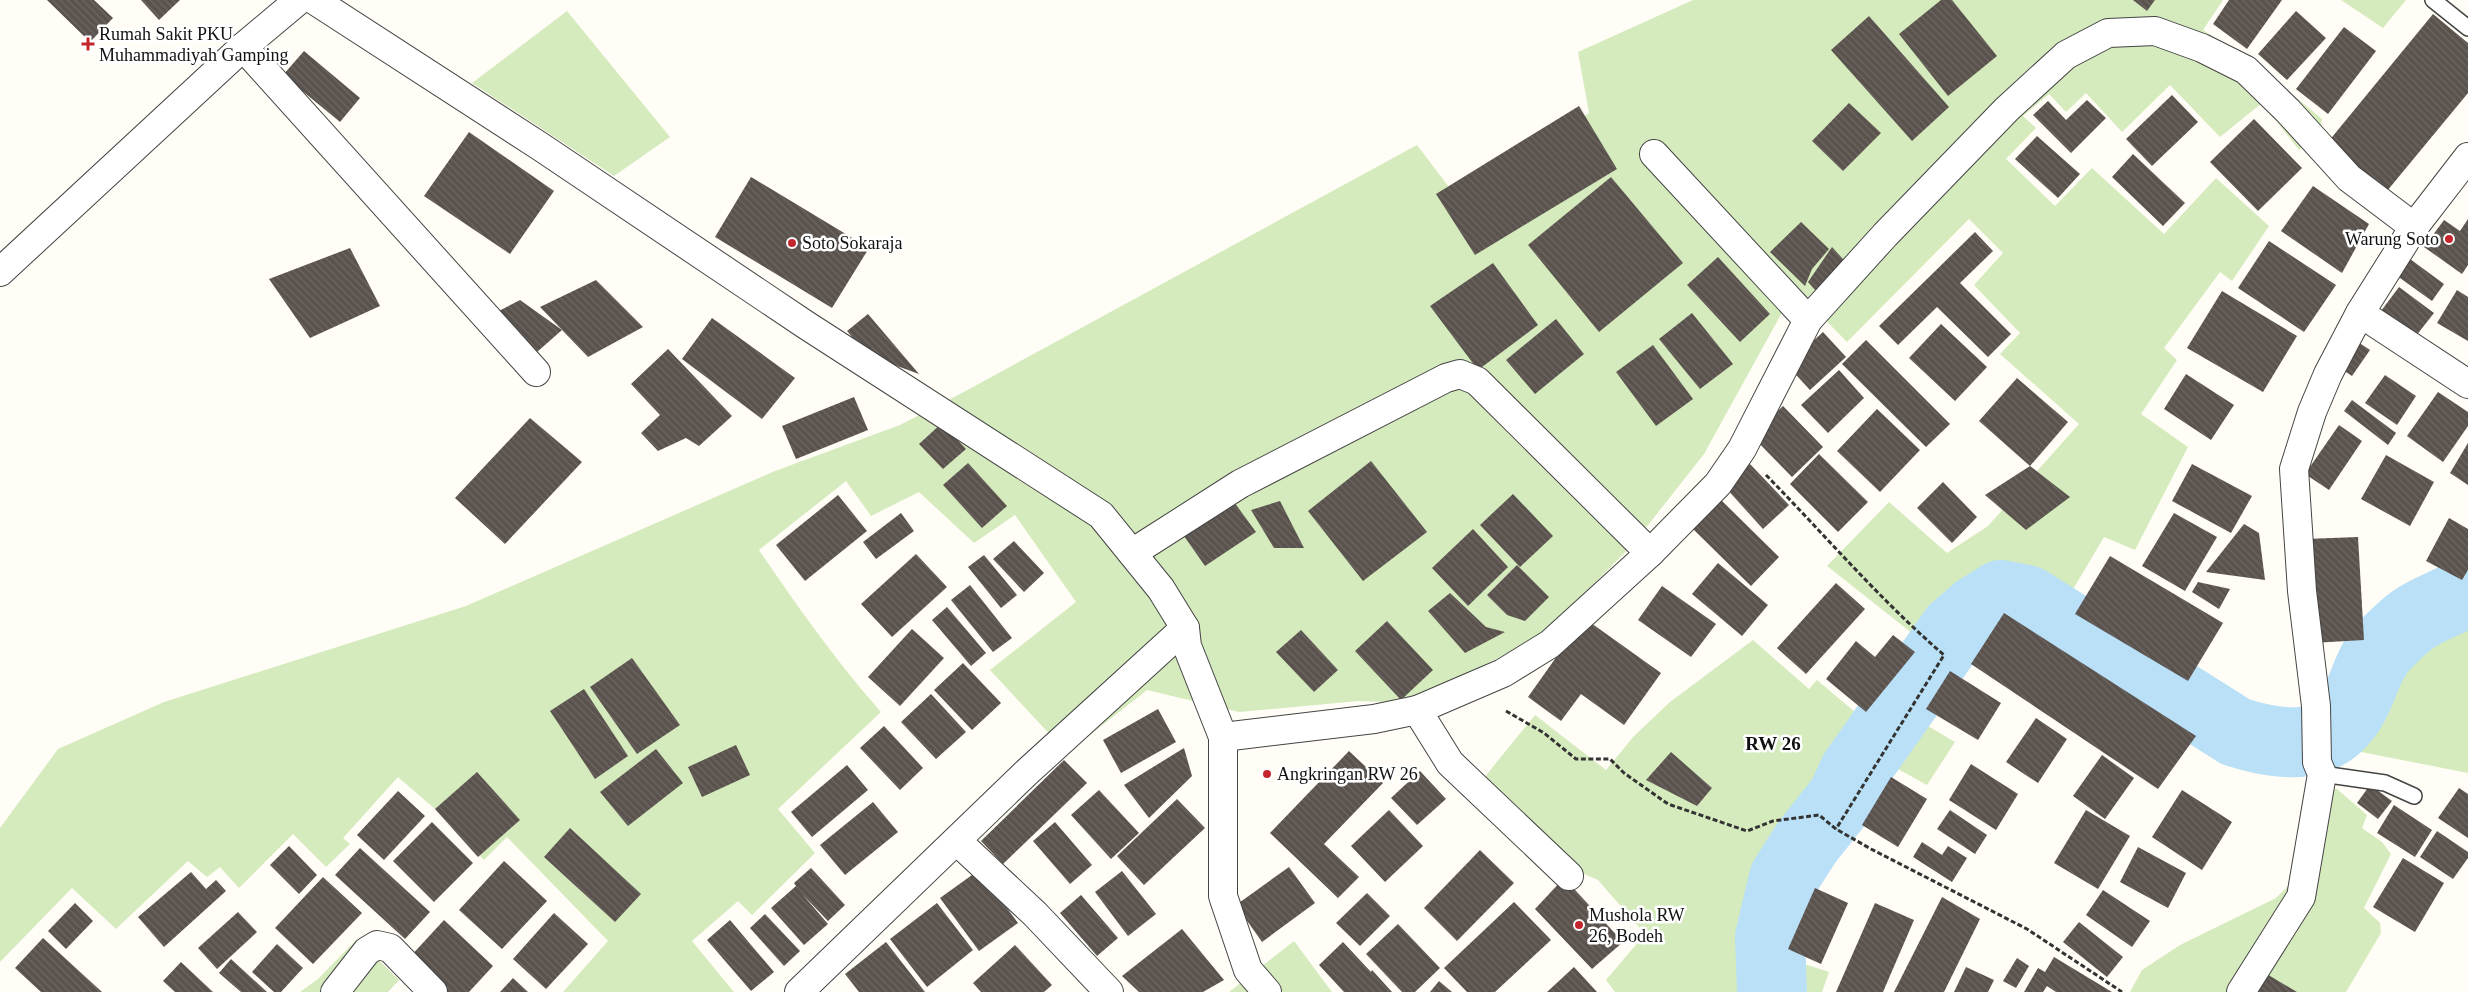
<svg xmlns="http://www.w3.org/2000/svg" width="2468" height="992" viewBox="0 0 2468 992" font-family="'Times New Roman',serif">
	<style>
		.grass { fill: #d5ebbd }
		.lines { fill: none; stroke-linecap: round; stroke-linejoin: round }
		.river { stroke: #b9e0f7; stroke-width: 70 }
		.building { fill: url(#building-back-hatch) }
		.lane-casing { stroke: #444; stroke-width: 18 }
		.street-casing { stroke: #444; stroke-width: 30 }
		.path { stroke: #333; stroke-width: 3; stroke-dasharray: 5 2.5; stroke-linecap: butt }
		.lane { stroke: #fff; stroke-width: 15 }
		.street { stroke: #fff; stroke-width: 28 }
		.poi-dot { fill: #c4262e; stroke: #fff; stroke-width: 2 }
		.labels { text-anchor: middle; stroke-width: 5; stroke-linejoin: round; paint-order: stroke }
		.poi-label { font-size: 18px; fill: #111; stroke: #fff; text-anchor: start }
		.neighbourhood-label { font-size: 19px; font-weight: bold; fill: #111; stroke: #fff }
	</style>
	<defs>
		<pattern id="building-back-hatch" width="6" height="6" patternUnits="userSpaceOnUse" patternTransform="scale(1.25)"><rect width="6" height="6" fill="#5a524d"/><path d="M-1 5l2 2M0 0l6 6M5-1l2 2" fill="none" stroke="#6d6662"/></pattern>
	</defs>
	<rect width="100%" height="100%" fill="#fffdf5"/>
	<g class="grass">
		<path d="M1693 0H2223L2203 30 2256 64 2322 119 2320 130 2299 150 2262 103 2220 137 2170 85 2122 132 2086 93 2066 112 2049 94 2023 116 2036 128 2006 159 2055 206 2092 168 2164 234 2216 178 2269 226 2232 281 2220 272 2164 348 2177 360 2141 414 2188 447 2135 550 2104 537 2062 608C2050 599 2023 580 2008 580 1977 581 1943 620 1922 641L1827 566 1889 502 1947 553 1988 526 2079 424 2000 354 2020 333 1974 285 2003 253 1969 219 1847 342 1795 289 1704 454 1634 543 1547 632 1428 695 1389 702 1358 701 1239 712 1147 690 1067 753 990 670 1076 602 1015 515 974 543 919 492 871 516 846 481 759 550C797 606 836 661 881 712L778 809 815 853 752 915 738 901 692 941 734 992H563L608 941 507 837 484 860 435 809 398 777 343 838 350 844 326 867 293 834 239 888 220 867 207 877 188 861 116 929 72 888 0 962V828L58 749 164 702 466 606 775 471 900 425 960 394 1417 145 1461 203 1589 113 1578 52Z"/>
		<path d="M2341 0H2406L2383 28Z"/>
		<path d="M567 11 670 137 614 176 472 83Z"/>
		<path d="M2468 589V773L2346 749 2365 723 2379 669 2398 647 2458 609Z"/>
		<path d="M1753 640 1809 689 1817 680 1868 723 1886 701 1955 742 1927 785 1887 763 1881 769 1854 822 1826 848 1810 867 1781 944 1783 957 1829 972 1822 992H1615L1606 980 1645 934 1598 880 1580 872 1483 779 1535 715 1606 770 1634 736 1670 702Z"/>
		<path d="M2306 784 2337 789 2367 815 2362 828 2382 842 2391 854 2364 908 2380 923 2381 933 2346 992H2130L2142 970 2180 945 2276 898 2290 884 2300 836Z"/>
		<path d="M357 939 399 980 388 992H300L318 979Z"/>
		<path d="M1294 941 1332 992H1229Z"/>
	</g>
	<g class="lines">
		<path class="river" d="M1772 992 1770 937 1784 878 1807 842 1842 798 1854 772 1954 630 1977 610 2001 595 2027 600 2236 732C2285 747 2332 753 2357 698 2366 680 2369 662 2383 647 2393 637 2405 624 2417 617 2434 606 2452 602 2468 590"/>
	</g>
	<g class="building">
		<path d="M47 0H94L113 18 90 42Z"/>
		<path d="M141 0H180L159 20Z"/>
		<path d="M1941 0H1952L1997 56 1948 96 1899 34Z"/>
		<path d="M2133 0H2155L2147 11Z"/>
		<path d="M2229 0H2282L2247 49 2213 24Z"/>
		<path d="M2296 11 2326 38 2287 80 2258 54Z"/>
		<path d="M2433 14 2468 43V93L2387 191 2328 142Z"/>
		<path d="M1869 16 1949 107 1912 141 1831 50Z"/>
		<path d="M2344 27 2376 51 2328 114 2296 89Z"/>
		<path d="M304 51 360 98 340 122 283 75Z"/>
		<path d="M2172 95 2198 122 2152 166 2126 139Z"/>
		<path d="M2087 100 2106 118 2071 153 2033 115 2048 101 2066 120Z"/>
		<path d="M1849 103 1881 133 1843 171 1812 141Z"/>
		<path d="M1579 106 1617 169 1475 255 1436 194Z"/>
		<path d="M2254 119 2302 168 2258 211 2210 162Z"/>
		<path d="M469 132 554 191 510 254 424 196Z"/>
		<path d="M2037 136 2080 174 2058 198 2015 159Z"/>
		<path d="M2133 154 2185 203 2163 226 2112 177Z"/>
		<path d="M751 177 869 248 832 308 715 237Z"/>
		<path d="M1611 177 1683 263 1599 332 1528 245Z"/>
		<path d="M2313 186 2369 224 2342 273 2281 231Z"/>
		<path d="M2468 219V265L2462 274 2424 247 2444 220 2460 231Z"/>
		<path d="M1801 222 1829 249 1812 269 1805 286 1770 252Z"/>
		<path d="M1975 232 1993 251 1960 283 2011 334 1988 357 1937 307 1898 345 1879 326Z"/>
		<path d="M2269 241 2336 285 2304 332 2238 288Z"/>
		<path d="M1832 247 1851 268 1824 300 1808 282Z"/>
		<path d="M350 248 380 306 310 338 269 279Z"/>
		<path d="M2406 256 2444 284 2432 301 2393 273Z"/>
		<path d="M1718 257 1770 314 1740 342 1687 285Z"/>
		<path d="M1493 263 1538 325 1478 370 1430 306Z"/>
		<path d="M596 280 643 327 588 357 540 307Z"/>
		<path d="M2399 287 2434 313 2412 341 2378 315Z"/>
		<path d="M2457 290 2468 297V341L2437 323Z"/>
		<path d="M2222 291 2297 336 2263 392 2187 348Z"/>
		<path d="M520 300 562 330 537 352 497 312Z"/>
		<path d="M1692 313 1733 364 1700 389 1659 339Z"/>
		<path d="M868 314 919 374 867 355 847 331Z"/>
		<path d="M712 318 795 378 762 419 682 359Z"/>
		<path d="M1556 319 1584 354 1535 394 1506 360Z"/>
		<path d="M1941 324 1987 367 1955 401 1909 358Z"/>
		<path d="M1823 332 1846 357 1810 390 1787 365Z"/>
		<path d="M2352 338 2370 350 2352 376 2334 364Z"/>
		<path d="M1866 340 1950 424 1926 447 1842 364Z"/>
		<path d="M1653 345 1693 399 1656 426 1616 372Z"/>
		<path d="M668 349 732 416 699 446 686 438 658 451 641 433 660 415 631 384Z"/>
		<path d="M1839 370 1864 398 1828 433 1801 405Z"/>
		<path d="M2186 374 2234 405 2211 440 2164 409Z"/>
		<path d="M2385 375 2416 396 2397 425 2365 403Z"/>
		<path d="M2017 378 2068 422 2030 466 1979 421Z"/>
		<path d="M2438 392 2468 412V426L2443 462 2407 436Z"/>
		<path d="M854 397 868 430 796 459 782 426Z"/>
		<path d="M2352 400 2396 433 2388 445 2344 411Z"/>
		<path d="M1783 406 1823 447 1792 477 1752 436Z"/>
		<path d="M1877 409 1920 450 1880 492 1837 451Z"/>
		<path d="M530 418 582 462 505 544 455 498Z"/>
		<path d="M942 423 966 449 943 469 919 444Z"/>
		<path d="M2339 425 2362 441 2329 490 2305 474Z"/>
		<path d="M2468 443V485L2450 473Z"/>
		<path d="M1819 454 1868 502 1838 532 1790 484Z"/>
		<path d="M2386 455 2434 482 2410 526 2361 499Z"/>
		<path d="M1371 461 1427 532 1363 581 1308 511Z"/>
		<path d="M968 463 1007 506 982 528 943 485Z"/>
		<path d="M1750 464 1789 505 1763 529 1725 487Z"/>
		<path d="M2192 464 2252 496 2231 533 2172 501Z"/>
		<path d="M2030 466 2070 497 2026 530 1985 495Z"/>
		<path d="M1943 482 1977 517 1952 543 1917 508Z"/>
		<path d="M1513 494 1553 536 1520 567 1480 525Z"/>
		<path d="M838 495 867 531 805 581 776 545Z"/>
		<path d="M1720 499 1779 557 1751 586 1692 528Z"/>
		<path d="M1280 501 1304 548H1274L1251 510Z"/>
		<path d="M1234 502 1256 532 1205 566 1184 536Z"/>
		<path d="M901 513 914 531 876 559 863 542Z"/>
		<path d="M2174 513 2217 537 2185 591 2142 566Z"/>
		<path d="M2449 518 2468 529V570L2462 580 2426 561Z"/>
		<path d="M2244 524 2259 533 2265 580 2206 572Z"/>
		<path d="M1473 529 1508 567 1468 606 1432 568Z"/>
		<path d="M2358 537 2364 640 2312 643 2305 539Z"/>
		<path d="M1014 541 1044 573 1024 592 993 559Z"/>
		<path d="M916 554 947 587 892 637 861 604Z"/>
		<path d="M984 555 1017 595 1001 608 968 567Z"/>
		<path d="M2110 556 2223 623 2188 681 2075 614Z"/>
		<path d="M1718 563 1768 605 1742 636 1692 594Z"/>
		<path d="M1517 565 1549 597 1525 621 1507 615 1487 595Z"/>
		<path d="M2198 582 2230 589 2219 609 2192 592Z"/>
		<path d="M1836 583 1865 609 1806 674 1777 648Z"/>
		<path d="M970 585 1012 638 993 652 951 600Z"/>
		<path d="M1662 586 1716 624 1691 657 1638 620Z"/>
		<path d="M1450 593 1486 627 1505 632 1465 653 1428 611Z"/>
		<path d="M947 607 986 653 971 666 932 620Z"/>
		<path d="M2004 613 2196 736 2158 789 1971 664Z"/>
		<path d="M1584 618 1661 673 1624 725 1581 694 1561 721 1528 697Z"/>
		<path d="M1387 621 1433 670 1401 700 1355 651Z"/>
		<path d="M912 629 944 658 900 706 868 677Z"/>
		<path d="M1301 630 1338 670 1314 692 1276 652Z"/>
		<path d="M1893 635 1915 652 1866 712 1826 679 1856 641 1875 657Z"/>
		<path d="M632 658 680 725 637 754 590 687Z"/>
		<path d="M963 663 1001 703 972 730 934 690Z"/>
		<path d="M1950 671 2001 703 1978 740 1926 709Z"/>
		<path d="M584 689 628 756 595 779 550 711Z"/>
		<path d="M931 694 966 732 936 759 901 722Z"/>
		<path d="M1158 709 1176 742 1121 773 1103 740Z"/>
		<path d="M2036 718 2067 739 2038 783 2006 762Z"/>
		<path d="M884 726 923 768 900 790 860 748Z"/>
		<path d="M736 745 750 775 702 797 688 767Z"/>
		<path d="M1184 748 1192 776 1149 818 1124 785Z"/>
		<path d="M656 749 683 783 628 826 600 792Z"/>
		<path d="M1349 751 1383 783 1324 844 1359 877 1338 898 1270 833Z"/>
		<path d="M1671 752 1712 788 1697 806 1646 780Z"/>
		<path d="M2102 755 2134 778 2105 819 2073 796Z"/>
		<path d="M1064 760 1087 783 1003 864 981 841Z"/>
		<path d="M1971 764 2018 794 1996 830 1949 800Z"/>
		<path d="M847 765 868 790 812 837 791 812Z"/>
		<path d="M1420 771 1446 799 1417 825 1391 798Z"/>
		<path d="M477 772 520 820 478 857 435 809Z"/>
		<path d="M1891 777 1927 799 1898 847 1862 825Z"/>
		<path d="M2370 785 2392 801 2378 819 2357 803Z"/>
		<path d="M2459 788 2468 794V838L2438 818Z"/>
		<path d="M1099 790 1139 833 1111 859 1071 815Z"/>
		<path d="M2182 790 2232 822 2202 870 2152 837Z"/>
		<path d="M398 791 425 816 384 860 357 835Z"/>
		<path d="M1177 799 1205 828 1144 885 1117 856Z"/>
		<path d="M873 802 898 832 845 875 820 845Z"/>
		<path d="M2394 805 2432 830 2415 857 2377 833Z"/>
		<path d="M1389 810 1423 846 1385 882 1351 846Z"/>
		<path d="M1950 810 1987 835 1975 854 1937 829Z"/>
		<path d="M2086 810 2130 836 2098 889 2054 863Z"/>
		<path d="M432 822 473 863 434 902 393 861Z"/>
		<path d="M1055 822 1092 865 1070 884 1033 841Z"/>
		<path d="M570 828 641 894 615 922 544 857Z"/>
		<path d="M2437 831 2468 852V858L2453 879 2420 857Z"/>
		<path d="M1922 842 1942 855 1948 846 1967 858 1952 882 1913 857Z"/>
		<path d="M289 846 317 875 299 894 270 865Z"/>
		<path d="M2138 847 2186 873 2168 908 2120 882Z"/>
		<path d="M360 848 430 912 405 939 335 875Z"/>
		<path d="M1480 850 1514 883 1457 941 1424 908Z"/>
		<path d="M2403 858 2444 883 2415 932 2373 907Z"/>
		<path d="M504 861 547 901 502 949 459 910Z"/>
		<path d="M1289 867 1315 903 1262 942 1236 905Z"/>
		<path d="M811 868 845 905 828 921 802 894 828 924 804 945 771 908 796 886 794 883Z"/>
		<path d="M979 870 1018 923 979 951 940 898Z"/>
		<path d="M1122 871 1156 914 1128 936 1095 892Z"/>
		<path d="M191 872 206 889 216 880 226 891 164 947 138 917Z"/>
		<path d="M323 877 362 913 313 964 275 928Z"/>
		<path d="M1564 878 1623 942 1592 969 1535 909Z"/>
		<path d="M1815 888 1848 903 1821 964 1788 949Z"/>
		<path d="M2103 890 2150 921 2132 947 2086 915Z"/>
		<path d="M1367 893 1390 916 1360 946 1336 923Z"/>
		<path d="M1081 895 1118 938 1097 956 1060 913Z"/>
		<path d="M1942 897 1980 919 1944 992H1894Z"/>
		<path d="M1514 902 1551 940 1495 992H1467L1444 968Z"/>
		<path d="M75 903 93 921 66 949 48 931Z"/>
		<path d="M937 903 973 950 927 987 890 939Z"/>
		<path d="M1875 903 1914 920 1883 992H1836Z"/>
		<path d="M238 912 257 932 217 969 198 948Z"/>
		<path d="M554 913 588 944 546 989 513 959Z"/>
		<path d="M765 914 800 951 784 966 750 928Z"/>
		<path d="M444 920 493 966 469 992H446L409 958Z"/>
		<path d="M730 920 774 972 751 991 707 940Z"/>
		<path d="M2079 922 2123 957 2107 977 2063 942Z"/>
		<path d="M1398 924 1440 968 1415 992H1402L1366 954Z"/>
		<path d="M1182 929 1224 980 1203 992H1139L1122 976Z"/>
		<path d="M43 938 102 992H41L15 968Z"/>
		<path d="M886 942 925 992H859L845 974Z"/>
		<path d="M1343 942 1371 972 1372 970 1392 992H1344L1319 965Z"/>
		<path d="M277 944 303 968 281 992H274L252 972Z"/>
		<path d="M1015 945 1052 985 1044 992H981L973 983Z"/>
		<path d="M2054 957 2112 992H2056L2047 986 2043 992H2024L2038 968 2045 972Z"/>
		<path d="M2017 958 2029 966 2016 988 2003 981Z"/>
		<path d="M231 959 267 992H241L219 973Z"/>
		<path d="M181 962 213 992H175L163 981Z"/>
		<path d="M1574 967 1597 992H1547Z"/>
		<path d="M1966 967 1994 980 1988 992H1954Z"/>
		<path d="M2265 973 2297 992H2253Z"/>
		<path d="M513 978 528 992H500Z"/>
		<path d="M1439 981 1452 992H1430Z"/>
	</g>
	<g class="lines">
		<g class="lane-casing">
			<g id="lane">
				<path d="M2433 0 2468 28"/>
				<path d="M2322 774 2385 783 2414 796"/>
			</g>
		</g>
		<g class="street-casing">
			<g id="street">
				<path d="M314 0 541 147 806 325 1101 515 1161 589 1185 628 1187 646 1223 737V896L1248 970 1267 992"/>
				<path d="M243 47 536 372"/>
				<path d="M1654 154 1808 320"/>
				<path d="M0 272 243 47 299 0"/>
				<path d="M2360 313 2468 384"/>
				<path d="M1132 553 1240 484 1446 378 1460 374 1477 381 1650 553"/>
				<path d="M1417 710 1450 763 1569 876"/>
				<path d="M1223 737 1374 719 1417 710 1503 673 1550 644 1650 553 1718 484 1742 449 1808 320 1885 235 2007 109 2066 55 2108 33 2155 31 2202 48 2246 70 2288 111 2349 178 2414 227"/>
				<path d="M957 841 1035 914 1109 992"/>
				<path d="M335 992 367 951 377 945 390 948 433 992"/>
				<path d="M799 992 1026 773 1185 628"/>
				<path d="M2241 992 2301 897 2322 774 2317 762 2316 706 2302 591 2294 469 2312 412 2328 374 2360 313 2414 227 2468 157"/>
			</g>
		</g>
		<g class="path">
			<path d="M1766 475C1825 535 1880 600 1944 655L1836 829"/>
			<path d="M1506 711 1544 733 1576 759H1610L1624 773 1668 804 1747 831 1773 821 1819 815 1836 829 1871 849 2027 929 2122 992"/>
		</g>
		<use href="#lane" class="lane"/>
		<use href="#street" class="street"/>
	</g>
	<g class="poi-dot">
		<path d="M85.5 36.5h5v5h5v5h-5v5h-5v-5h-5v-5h5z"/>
		<circle cx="2449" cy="239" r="5"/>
		<circle cx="792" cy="243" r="5"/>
		<circle cx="1267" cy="774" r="5"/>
		<circle cx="1579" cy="925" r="5"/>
	</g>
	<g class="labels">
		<g class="poi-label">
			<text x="99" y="40">Rumah Sakit PKU<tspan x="99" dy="21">Muhammadiyah Gamping</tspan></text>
			<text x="2439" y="245" text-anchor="end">Warung Soto</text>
			<text x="802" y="249">Soto Sokaraja</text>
			<text x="1277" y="780">Angkringan RW 26</text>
			<text x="1589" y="921">Mushola RW<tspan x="1589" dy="21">26, Bodeh</tspan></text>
		</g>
		<g class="neighbourhood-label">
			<text x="1773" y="750">RW 26</text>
		</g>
	</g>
</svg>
